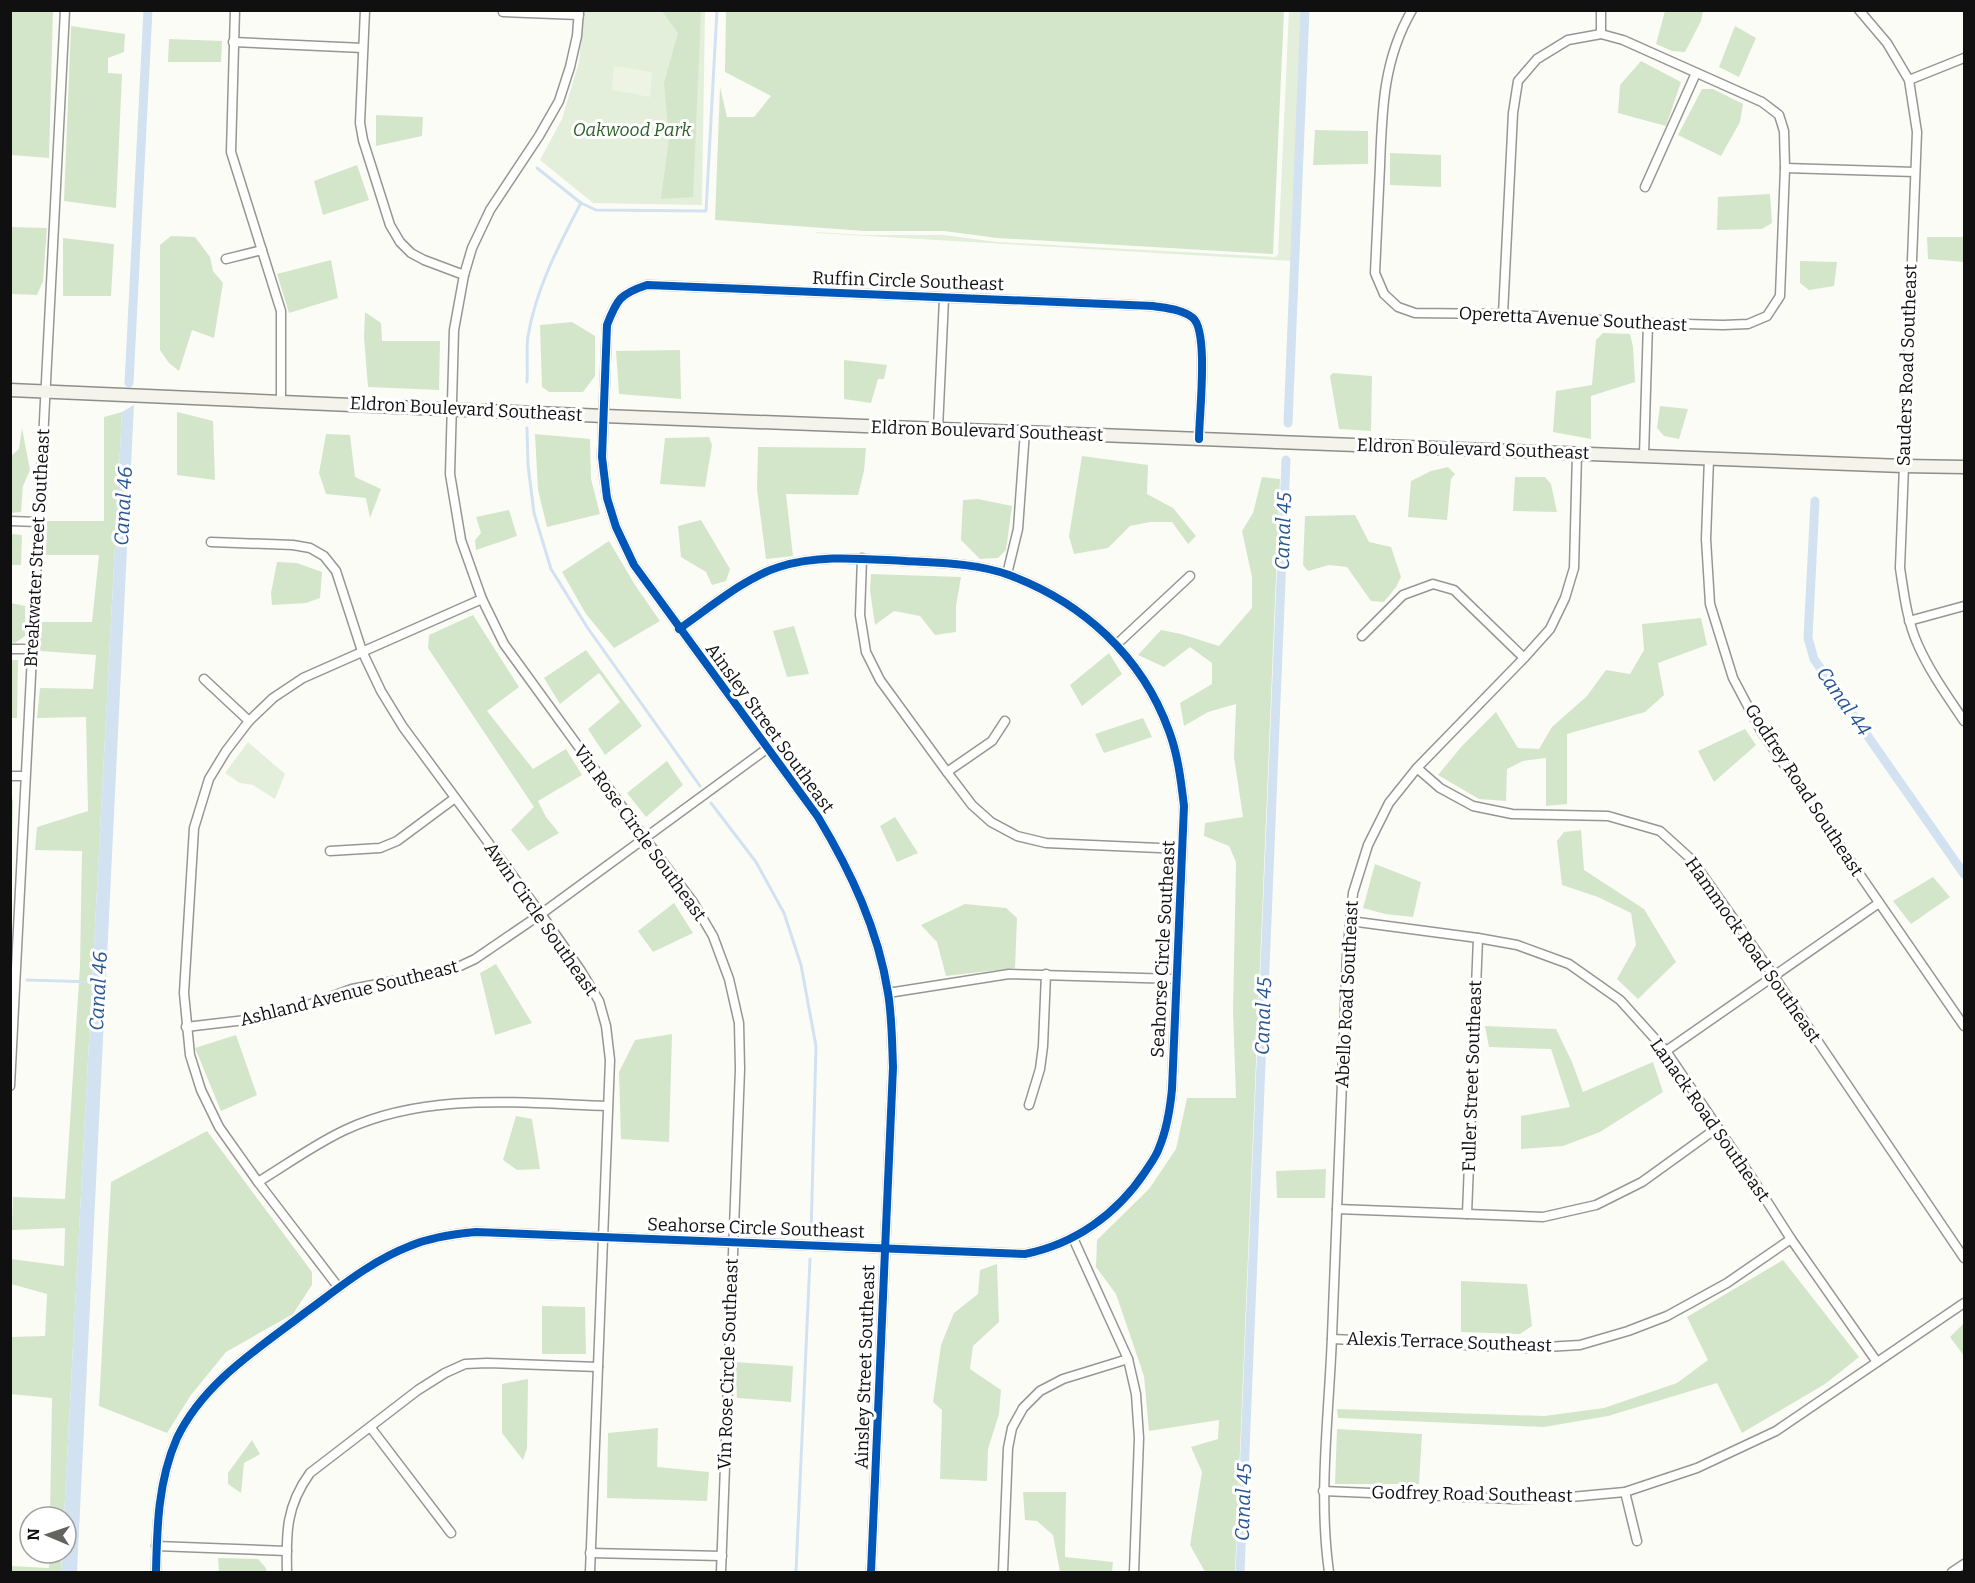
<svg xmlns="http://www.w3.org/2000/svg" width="1975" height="1583" viewBox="0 0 1975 1583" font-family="Bitter,serif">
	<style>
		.green { fill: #e3efda }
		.forest { fill: #d3e6c9 }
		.pitch { fill: #edf4e3 }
		.water { fill: #d2e2f1 }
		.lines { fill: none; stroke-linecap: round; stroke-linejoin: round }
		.stream { stroke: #d2e2f1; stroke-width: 3 }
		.canal { stroke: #d2e2f1; stroke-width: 9 }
		.street-casing { stroke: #969694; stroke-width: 11 }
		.secondary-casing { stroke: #8d8d8b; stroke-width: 15 }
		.street { stroke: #fffffe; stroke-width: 8 }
		.secondary { stroke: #f4f4ed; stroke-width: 12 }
		.cycleway-casing { stroke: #fff; stroke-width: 11 }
		.cycleway { stroke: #0057b8; stroke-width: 8 }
		.labels { text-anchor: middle; stroke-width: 6; stroke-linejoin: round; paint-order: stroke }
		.park-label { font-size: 18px; font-style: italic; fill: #2c6128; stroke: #fff }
		.street-label { font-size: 18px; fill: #101010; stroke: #fff }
		.water-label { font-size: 20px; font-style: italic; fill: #285694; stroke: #fff }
	</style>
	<rect width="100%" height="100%" fill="#fcfcf7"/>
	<g class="green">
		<path d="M1289 10 1308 11 1293 261 816 233 815 232 864 235H944L997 242 1276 257 1278 254Z"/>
		<path d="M584 11H705L702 205 593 203 540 160 562 119 579 62Z"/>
		<path d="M248 742 285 774 275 799 253 785 240 783 225 773Z"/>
	</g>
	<g class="forest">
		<path d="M10 11H53L49 158 11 155Z"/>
		<path d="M662 11H701L693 197 661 199 669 138 664 83 678 33Z"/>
		<path d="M726 11H1284L1273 254 997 238 944 231H864L715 220 720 87 727 117H754L771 96 725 72Z"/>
		<path d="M1665 11H1703L1701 21 1685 52 1672 51 1656 44Z"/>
		<path d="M71 26 125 34 124 52 108 58V73L122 74 116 208 64 201Z"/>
		<path d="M1735 26 1756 38 1739 77 1719 67Z"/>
		<path d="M169 39 222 41 221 62H168Z"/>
		<path d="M1641 61 1681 82 1666 126 1618 113 1620 85Z"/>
		<path d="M1702 89H1713L1743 104 1740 122 1721 156 1678 135Z"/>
		<path d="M376 115 423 117 422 136 376 146Z"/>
		<path d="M1315 130 1368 131V164L1313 165Z"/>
		<path d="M1390 153 1441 155V187L1390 185Z"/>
		<path d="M357 165 369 200 323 215 314 181Z"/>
		<path d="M1770 194 1772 223 1762 229 1717 230 1718 197Z"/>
		<path d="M11 227 47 228 43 281 37 295 11 294Z"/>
		<path d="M171 236 195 237 210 257 213 271 223 283 214 338 192 330 179 371 169 363 160 350V245Z"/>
		<path d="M1927 237H1964V262L1928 259Z"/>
		<path d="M63 238 114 244 111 296H63Z"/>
		<path d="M331 260 338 298 289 313 277 274Z"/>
		<path d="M1800 261 1837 262 1834 286 1809 290 1800 283Z"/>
		<path d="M365 312 381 323 382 341H440L439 390 368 387 364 337Z"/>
		<path d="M572 322 595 336V376L583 392H549L542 387 540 325Z"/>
		<path d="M1603 333 1630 334 1633 347 1635 382 1591 396V439L1553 432 1556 391 1592 385 1596 340Z"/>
		<path d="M680 350 681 399 619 394 616 351Z"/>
		<path d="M844 360 887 365 884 379H878L871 403 844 399Z"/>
		<path d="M1333 373 1372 376 1371 431 1339 429 1330 376Z"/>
		<path d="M1660 406 1688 409 1679 439 1664 436 1657 428Z"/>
		<path d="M122 412 64 1517H50L52 1398 10 1394 11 1337 45 1336 47 1294 11 1284V1259L64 1266 65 1228 12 1230 13 1197 65 1199 80 966 82 851 35 850 37 827 88 811 86 717 37 718 40 688 93 689 96 655 40 651V622H92L99 555H46L47 521H104V417Z"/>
		<path d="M177 412 213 421 215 480 177 475Z"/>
		<path d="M22 428 30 470 23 486 21 512 11 513V456L19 449Z"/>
		<path d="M326 434 350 435 355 477 381 489 370 518 366 498 326 494 319 473Z"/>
		<path d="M535 434 590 439 591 479 600 514 547 527 538 490Z"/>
		<path d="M709 437 712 445 705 487 660 484 665 438Z"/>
		<path d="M758 447 866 448 864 471 858 495 786 494 793 556 766 559 757 489Z"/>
		<path d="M1082 456 1148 465 1147 494 1173 508 1196 536 1188 544 1172 522H1150L1130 526 1108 548 1074 554 1069 536Z"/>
		<path d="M1448 467 1455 474 1451 479 1447 520 1408 517 1411 481 1431 471Z"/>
		<path d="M1262 477 1280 479 1235 1572H1205L1190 1545 1202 1472 1191 1447 1218 1439 1219 1420 1149 1431 1144 1376 1116 1294 1096 1267 1097 1240 1149 1189 1176 1149 1187 1098H1236L1233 1011 1236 862 1229 846 1204 836 1205 823 1243 817 1234 757 1236 704 1208 712 1184 726 1180 703 1212 684V663L1190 647 1164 667 1138 655 1161 630 1181 634 1219 646 1252 608V577L1242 531 1253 513Z"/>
		<path d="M1515 477H1545L1551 484 1557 512 1513 511Z"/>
		<path d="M978 499 1012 506 1006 550 998 558 980 559 961 540 963 500Z"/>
		<path d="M509 510 517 536 476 550 475 540 481 533 476 517Z"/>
		<path d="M1355 515 1369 542 1391 547 1401 577 1396 587 1384 602 1371 601 1347 567 1329 565 1308 571 1303 565 1305 516Z"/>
		<path d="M701 520 730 569 726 581 712 585 706 572 681 557 678 526Z"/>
		<path d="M11 534 22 535 21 565H11Z"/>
		<path d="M609 541 635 585 660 621 614 648 586 614 562 572Z"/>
		<path d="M277 562 297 563 322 572 320 598 306 603 272 605 271 593Z"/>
		<path d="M871 574 961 577 956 606V632L935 635 920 616 894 611 875 625 870 590Z"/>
		<path d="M11 603 25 606V636L15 643 11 642Z"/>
		<path d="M473 615 519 687 487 711 533 769 566 749 582 775 538 801 546 817 559 833 528 851 511 830 534 807 428 648 429 635Z"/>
		<path d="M1701 618 1707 645 1658 663 1664 695 1645 712 1567 734V804L1546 806V758L1523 761 1507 769 1506 801 1479 799 1438 775 1461 747 1496 712 1518 748 1539 749 1552 727 1587 696 1606 670 1630 674 1644 650 1642 624Z"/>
		<path d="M794 626 809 674 787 677 773 631Z"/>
		<path d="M586 650 642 726 605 755 588 729 620 702 599 673 560 704 544 678Z"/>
		<path d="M1109 653 1122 674 1082 706 1070 685Z"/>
		<path d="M11 660H18L17 718H11Z"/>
		<path d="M1143 718 1152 737 1104 753 1095 734Z"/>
		<path d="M1745 729 1756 745 1714 782 1698 751Z"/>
		<path d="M667 761 683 785 646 817 627 793Z"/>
		<path d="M10 793 13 801 11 883H10Z"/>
		<path d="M895 817 918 853 897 862 880 826Z"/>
		<path d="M1581 830 1584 870 1644 909 1676 962 1638 999 1617 979 1636 945 1631 913 1598 897 1562 885 1557 841 1564 832Z"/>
		<path d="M1375 864 1421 882 1413 917 1385 914 1363 908Z"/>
		<path d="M1933 877 1950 897 1911 924 1893 901Z"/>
		<path d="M674 903 693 933 653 952 638 931Z"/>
		<path d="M965 904 1006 908 1017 918 1015 968 946 976 937 942 921 925Z"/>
		<path d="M496 964 532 1023 495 1035 480 973Z"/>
		<path d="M1485 1026 1556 1029 1572 1062 1583 1092 1653 1062 1663 1092 1600 1132 1563 1146 1521 1149V1116L1570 1107 1551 1049 1489 1047Z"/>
		<path d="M672 1034 669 1142 621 1139 619 1072 635 1040Z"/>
		<path d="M236 1035 257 1095 221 1111 195 1048Z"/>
		<path d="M516 1116 532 1119 540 1169 517 1170 503 1160Z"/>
		<path d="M207 1131 312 1272V1285L293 1314 226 1352 191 1395 167 1433 99 1406 111 1182Z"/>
		<path d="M1326 1169 1325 1198H1277L1276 1171Z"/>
		<path d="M1783 1260 1859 1357 1825 1384 1742 1433 1717 1383 1608 1416 1544 1427 1338 1418 1337 1409 1544 1416 1604 1408 1677 1383 1708 1360 1687 1317Z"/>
		<path d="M997 1264 999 1322 973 1346 970 1369 1001 1390 999 1414 988 1449 987 1481 940 1479 942 1410 933 1402 941 1345 954 1313 978 1294 980 1270Z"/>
		<path d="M1461 1281 1527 1284 1532 1326 1520 1334 1461 1332Z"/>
		<path d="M542 1306 585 1307 586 1354H542Z"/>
		<path d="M1964 1323V1356L1950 1337Z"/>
		<path d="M735 1362 793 1366 791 1402 737 1398Z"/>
		<path d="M528 1379 527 1448 523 1460 502 1433V1384Z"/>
		<path d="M658 1428 657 1467 709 1472 707 1501 607 1498 608 1433Z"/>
		<path d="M1337 1429 1422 1434 1419 1484H1335Z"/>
		<path d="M252 1440 260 1454 244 1463 241 1493 228 1484V1473Z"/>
		<path d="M1023 1492H1066L1065 1557 1113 1562 1112 1572H1060L1053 1535 1037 1521 1025 1520Z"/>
		<path d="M49 1553H62L61 1572H11L10 1566 49 1568Z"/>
		<path d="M218 1558 258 1559 266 1568 267 1572H219Z"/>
	</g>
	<path class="pitch" d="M614 66 652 72 650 97 612 90Z"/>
	<path class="water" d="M134 405 77 1572H61L62 1553H66V1517H64L122 412Z"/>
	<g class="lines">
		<g class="stream">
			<path d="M537 168 581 203 596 210 706 211 717 10"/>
			<path d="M527 382C528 367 526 351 528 336 536 288 559 245 581 203"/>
			<path d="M527 428 528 465 534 513 551 569 587 627 700 786"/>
			<path d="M711 803 756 862 784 913 801 965 816 1046 811 1234"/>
			<path d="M27 980 94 982"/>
			<path d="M796 1572 810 1259"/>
		</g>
		<g class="canal">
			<path d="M129 383 148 10"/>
			<path d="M1288 423 1305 10"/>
			<path d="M1815 501 1808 638 1814 659 1964 874"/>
			<path d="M1240 1572 1286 460"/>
		</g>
		<g class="street-casing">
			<g id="street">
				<path d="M235 10 231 152 281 311V401"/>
				<path d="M365 10 360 123 363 140 390 225 400 242 411 253 424 260 464 275"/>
				<path d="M579 10 577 36 570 67 559 101 539 136 490 210 472 248 464 275 454 330 450 474 461 540 482 599 504 644 644 837 693 902 713 936 729 979 739 1023 740 1069 721 1572"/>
				<path d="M1412 10C1383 60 1382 110 1380 166 1378 202 1377 237 1375 273L1384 294 1398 307 1415 313 1503 314 1648 323 1723 325 1748 324 1767 316 1780 296 1785 168 1784 131 1779 115 1762 102 1623 40 1601 34 1568 40 1537 59 1518 81 1513 113 1503 314"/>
				<path d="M1859 10 1887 43 1909 80 1917 132 1900 568C1904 594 1907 621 1918 645 1930 672 1948 697 1964 721"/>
				<path d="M503 12 579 15"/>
				<path d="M1601 34V10"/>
				<path d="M233 42 363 48"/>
				<path d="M1909 80 1964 58"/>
				<path d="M1785 168 1915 172"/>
				<path d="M1645 187 1696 73"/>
				<path d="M226 259 262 250"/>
				<path d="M938 429 944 298"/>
				<path d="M1644 455 1648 323"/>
				<path d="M1709 458 1706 539 1710 604 1733 678 1761 731 1964 1026"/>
				<path d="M10 521 39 522"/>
				<path d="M211 542 293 545 310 548 324 556 336 571 362 651 381 691 403 727 541 914 581 971 599 1001 606 1026 610 1060 590 1572"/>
				<path d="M862 558 860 615 866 652 880 680 947 772 972 805 991 822 1017 836 1046 843 1182 849"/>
				<path d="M1007 574 1018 529 1025 431"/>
				<path d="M1909 621 1964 606"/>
				<path d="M1362 636 1403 595 1433 584 1454 590 1524 658"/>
				<path d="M1117 644 1190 576"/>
				<path d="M10 649H32"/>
				<path d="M204 679 249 721"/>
				<path d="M1417 768 1440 788 1473 806 1512 814 1608 816 1660 831 1692 860 1773 975 1964 1258"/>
				<path d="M947 772 992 741 1005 721"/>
				<path d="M10 776H25"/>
				<path d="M330 851 380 848 397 841 455 798"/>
				<path d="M1350 921 1478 938 1517 945 1569 964 1620 1000 1666 1051 1752 1178 1791 1239 1877 1362"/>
				<path d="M888 993 1009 974 1176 979"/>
				<path d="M186 1027 262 1018 297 1009 352 989 435 973 458 967 475 959 541 914 768 748"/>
				<path d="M1666 1051 1879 903"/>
				<path d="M10 1086 65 10"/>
				<path d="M1029 1105 1040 1069 1043 1046 1046 974"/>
				<path d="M258 1182C286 1165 315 1144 345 1130 427 1092 520 1103 607 1106"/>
				<path d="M1337 1209 1543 1217 1596 1205 1642 1182 1717 1128"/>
				<path d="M1467 1214 1478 938"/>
				<path d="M1073 1238 1128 1359 1136 1394 1139 1438 1134 1572"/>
				<path d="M339 1288 258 1182 219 1127 201 1090 190 1055 184 993 194 828 209 779 226 751 249 721 273 698 303 678 482 599"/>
				<path d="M1332 1339 1529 1348 1580 1345 1628 1331 1667 1316 1727 1283 1791 1239"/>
				<path d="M371 1428 451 1533"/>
				<path d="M1323 1491 1513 1499 1560 1498 1625 1492 1697 1468 1776 1431 1964 1303"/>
				<path d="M1625 1492 1637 1541"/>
				<path d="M156 1546 287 1551"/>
				<path d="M590 1553 722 1556"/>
				<path d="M156 1572C157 1527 158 1481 177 1438 204 1382 258 1349 306 1312 339 1288 371 1261 410 1246 431 1237 454 1234 476 1232L1025 1254C1075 1244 1117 1214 1145 1172 1150 1164 1156 1157 1159 1148 1167 1129 1170 1110 1172 1089L1184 806C1181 781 1178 755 1169 731 1142 656 1082 602 1009 575 976 563 939 563 905 561 863 559 820 554 779 567 746 577 708 609 679 629"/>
				<path d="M287 1572C286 1533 286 1506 310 1473L418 1390 445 1373 465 1364 487 1363 598 1367"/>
				<path d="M871 1572 893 1067C892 1042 892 1017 888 993 878 929 851 872 818 817L634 565 616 527 607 498 602 457 607 325C617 299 620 294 647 285L1153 306C1165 308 1183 309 1193 318 1209 332 1199 416 1199 439"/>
				<path d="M1003 1572 1008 1448 1012 1428 1023 1408 1040 1391 1063 1379 1128 1359"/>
				<path d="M1329 1572C1318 1494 1329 1415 1332 1336 1337 1209 1342 1082 1347 955L1353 893 1368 845 1389 803 1417 768 1524 658 1550 629 1565 598 1574 568 1577 453"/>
				<path d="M1952 1572 1964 1564"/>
			</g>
		</g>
		<g class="secondary-casing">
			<path id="secondary" d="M10 390 604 416 1903 466 1964 467"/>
		</g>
		<use href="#street" class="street"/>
		<use href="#secondary" class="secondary"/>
		<g class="cycleway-casing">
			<g id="cycleway">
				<path d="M156 1572C157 1527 158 1481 177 1438 204 1382 258 1349 306 1312 339 1288 371 1261 410 1246 431 1237 454 1234 476 1232L1025 1254C1075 1244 1117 1214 1145 1172 1150 1164 1156 1157 1159 1148 1167 1129 1170 1110 1172 1089L1184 806C1181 781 1178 755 1169 731 1142 656 1082 602 1009 575 976 563 939 563 905 561 863 559 820 554 779 567 746 577 708 609 679 629"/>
				<path d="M871 1572 893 1067C892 1042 892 1017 888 993 878 929 851 872 818 817L634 565 616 527 607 498 602 457 607 325C617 299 620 294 647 285L1153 306C1165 308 1183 309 1193 318 1209 332 1199 416 1199 439"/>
			</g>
		</g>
		<use href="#cycleway" class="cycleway"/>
	</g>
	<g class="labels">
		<g class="park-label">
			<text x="632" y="136">Oakwood Park</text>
		</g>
		<g class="street-label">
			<text transform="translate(908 281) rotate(2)" y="6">Ruffin Circle Southeast</text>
			<text transform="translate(1573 319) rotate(3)" y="6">Operetta Avenue Southeast</text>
			<text transform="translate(1907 365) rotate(-88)" y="6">Sauders Road Southeast</text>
			<text transform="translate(466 409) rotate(3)" y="6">Eldron Boulevard Southeast</text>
			<text transform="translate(987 431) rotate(2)" y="6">Eldron Boulevard Southeast</text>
			<text transform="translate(1473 449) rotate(2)" y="6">Eldron Boulevard Southeast</text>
			<text transform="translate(37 548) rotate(-87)" y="6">Breakwater Street Southeast</text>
			<text transform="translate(770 728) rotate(54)" y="6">Ainsley Street Southeast</text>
			<text transform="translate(1804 790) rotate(57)" y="6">Godfrey Road Southeast</text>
			<text transform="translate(640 833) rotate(54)" y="6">Vin Rose Circle Southeast</text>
			<text transform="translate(541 919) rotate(55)" y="6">Awin Circle Southeast</text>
			<text transform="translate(1163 949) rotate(-87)" y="6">Seahorse Circle Southeast</text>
			<text transform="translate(1753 950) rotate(55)" y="6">Hammock Road Southeast</text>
			<text transform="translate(349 993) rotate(-14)" y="6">Ashland Avenue Southeast</text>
			<text transform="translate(1347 994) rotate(-87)" y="6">Abello Road Southeast</text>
			<text transform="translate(1472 1076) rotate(-88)" y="6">Fuller Street Southeast</text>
			<text transform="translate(1710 1120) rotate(55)" y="6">Lanack Road Southeast</text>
			<text transform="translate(756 1228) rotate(2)" y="6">Seahorse Circle Southeast</text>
			<text transform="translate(1449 1342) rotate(2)" y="6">Alexis Terrace Southeast</text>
			<text transform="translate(728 1364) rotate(-88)" y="6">Vin Rose Circle Southeast</text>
			<text transform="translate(865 1367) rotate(-88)" y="6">Ainsley Street Southeast</text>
			<text transform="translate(1472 1494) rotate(1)" y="6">Godfrey Road Southeast</text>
		</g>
		<g class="water-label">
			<text transform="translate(123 506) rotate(-87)" y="7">Canal 46</text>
			<text transform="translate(1283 531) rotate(-88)" y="7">Canal 45</text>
			<text transform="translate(1844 701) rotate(55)" y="7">Canal 44</text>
			<text transform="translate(98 991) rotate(-87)" y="7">Canal 46</text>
			<text transform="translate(1263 1016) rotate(-88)" y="7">Canal 45</text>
			<text transform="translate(1243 1502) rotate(-88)" y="7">Canal 45</text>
		</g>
	</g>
	<rect width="1975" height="1583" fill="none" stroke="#101010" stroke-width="24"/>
	<g transform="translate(48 1535) rotate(272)"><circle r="28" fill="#ffffff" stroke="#9f9f9f" stroke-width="1.5"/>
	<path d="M0-4.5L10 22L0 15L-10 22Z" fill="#636361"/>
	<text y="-9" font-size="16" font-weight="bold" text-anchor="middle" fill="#101010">N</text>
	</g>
</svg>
